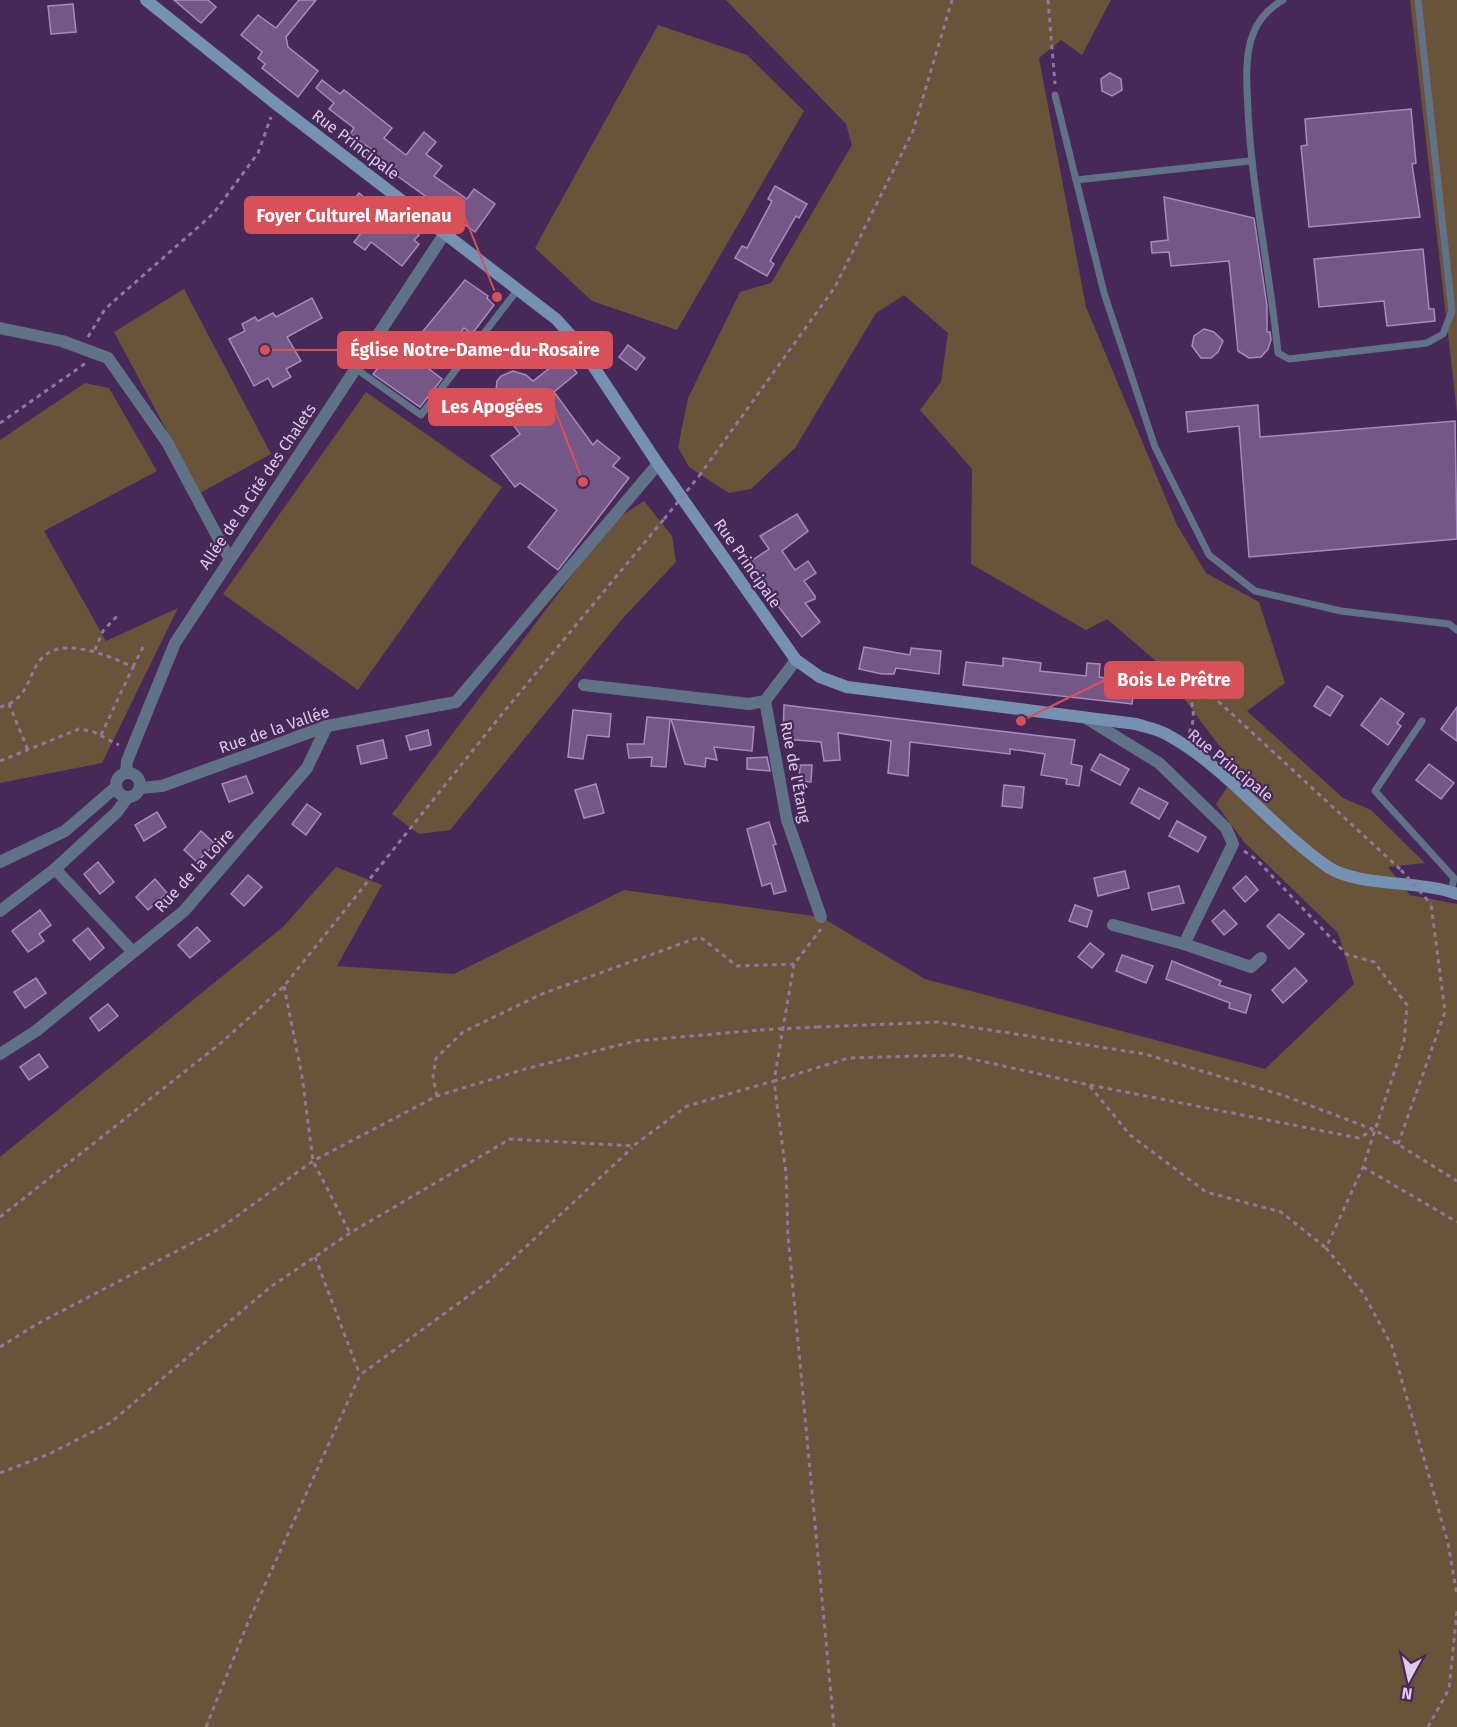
<svg xmlns="http://www.w3.org/2000/svg" width="1457" height="1727" viewBox="0 0 1457 1727" font-family="'Fira Sans',sans-serif">
	<style>
		.green { fill: #695439 }
		.building { fill: #745786; stroke: #aa89bf; stroke-width: 1.5 }
		.lines { fill: none; stroke-linecap: round; stroke-linejoin: round }
		.path { stroke: #90789f; stroke-width: 3; stroke-dasharray: 4.5 4.5; stroke-linecap: butt }
		.service { stroke: #607287; stroke-width: 7 }
		.minor { stroke: #607287; stroke-width: 12 }
		.secondary { stroke: #7592b2; stroke-width: 12 }
		.path-bridge { stroke: #90789f; stroke-width: 3; stroke-dasharray: 4.5 4.5; stroke-linecap: butt }
		.labels { text-anchor: middle; stroke-width: 4.5; stroke-linejoin: round; paint-order: stroke }
		.street-label { font-size: 16px; fill: #ddcce8; stroke: #472959 }
		.leader { fill: none; stroke: #d85158; stroke-width: 2 }
		.callout-dot { fill: #d85158; stroke: #472959; stroke-width: 2 }
		.callout { fill: #d85158; stroke: #d85158; stroke-width: 2 }
		.callout-label { font-size: 18px; text-anchor: middle; font-weight: bold; fill: #fff }
	</style>
	<rect width="100%" height="100%" fill="#472959"/>
	<g class="green">
		<path d="M726 0H1111L1082 55 1061 40 1039 58 1086 307 1177 525 1206 573 1259 602 1285 683 1247 711 1343 798 1371 810 1425 863 1388 867 1410 895 1457 904V1727H0V1157L284 926 336 867 382 885 337 966 454 974 624 890 821 917 925 979 1265 1069 1354 984 1338 933 1244 842 1216 804 1238 771 1156 661 1107 619 1086 630 971 564 972 469 920 410 941 382 948 333 904 295 876 313 795 448 751 489 729 493 689 467 678 447 688 398 740 292 771 283 852 145 846 124Z"/>
		<path d="M1410 0H1457V413Z"/>
		<path d="M658 25 747 55 804 111 677 330 592 301 535 248Z"/>
		<path d="M184 289 271 454 200 493 114 332Z"/>
		<path d="M85 383 109 388 157 471 44 531 106 641 178 608 102 763 0 783V440Z"/>
		<path d="M366 392 502 487 358 690 223 594Z"/>
		<path d="M644 501 672 536 676 562 622 619 450 830 419 834 392 814 612 522Z"/>
	</g>
	<g class="building">
		<path d="M174 0H208L216 7 201 23Z"/>
		<path d="M299 0H316L286 37 288 47 318 71 298 97 262 68 265 64 258 58 262 52 241 35 258 15 276 28Z"/>
		<path d="M73 4 76 32 51 34 48 6Z"/>
		<path d="M1110 73 1121 79 1122 90 1112 96 1102 91 1101 79Z"/>
		<path d="M322 80 340 94 344 90 392 128 384 138 406 155 424 132 436 142 426 154 442 166 434 176 467 199 474 189 495 204 475 232 367 154 371 149 350 134 354 128 329 109 334 103 316 88Z"/>
		<path d="M1411 109 1416 163 1412 164 1420 217 1309 227 1301 146 1307 145 1305 119Z"/>
		<path d="M775 186 807 204 799 218 796 216 770 261 774 264 767 276 735 258 742 246 747 248 772 201 768 199Z"/>
		<path d="M359 193 390 218 392 214 419 235 414 240 419 244 402 266 371 242 365 250 354 242 361 233 341 217Z"/>
		<path d="M1164 197 1254 218 1267 306V332H1270L1271 340 1268 349 1261 357 1249 358 1238 351 1229 261 1171 266 1169 252 1152 253 1151 242 1168 240Z"/>
		<path d="M1423 249 1429 309H1434L1435 321 1387 326 1384 301 1319 307 1314 259Z"/>
		<path d="M465 280 488 296 487 298 494 305 472 334 464 328 429 369 442 379 420 407 373 374 397 344 406 352Z"/>
		<path d="M312 298 322 318 287 337 301 361 286 369 291 377 273 387 268 378 254 386 229 339 245 331 242 324 255 317 258 321 273 313 276 317Z"/>
		<path d="M1204 329 1214 332 1223 341 1218 352 1211 358H1201L1192 346 1194 336Z"/>
		<path d="M628 345 645 358 636 370 619 357Z"/>
		<path d="M564 357 577 373 554 392 593 445 597 440 620 458 613 466 629 478 558 570 528 547 557 510 520 483 515 487 491 456 520 434 495 400 497 381 501 376 513 371 526 375 533 381Z"/>
		<path d="M1258 405 1260 437 1455 421 1457 539 1249 557 1239 426 1188 432 1186 412Z"/>
		<path d="M797 514 808 531 782 551 795 570 808 561 816 573 804 581 815 596V599L805 603 820 622 802 637 778 606 751 561 769 549 760 536Z"/>
		<path d="M864 647 910 655 911 648 941 651 939 674 896 668 894 674H882L859 669Z"/>
		<path d="M1003 658 1041 663 1040 671 1086 676 1087 663 1100 664 1099 677 1135 682 1132 704 963 685 966 662 1003 666Z"/>
		<path d="M1327 686 1343 696 1330 716 1314 706Z"/>
		<path d="M1381 698 1404 714 1397 723 1401 726 1388 745 1361 725Z"/>
		<path d="M784 705 1075 740 1071 764 1082 766 1079 786 1066 784 1067 779 1041 775 1045 754 1010 749V754L910 742 908 776 888 773 891 741 838 733 840 760 824 761 821 742 783 739Z"/>
		<path d="M1457 707V741L1441 729Z"/>
		<path d="M573 710 611 714 609 737 587 735 583 759 568 757Z"/>
		<path d="M647 717 670 719 666 767 651 766 652 757 629 758 627 744H644Z"/>
		<path d="M671 719 754 727 752 751 714 747 717 760 706 758 705 767 685 764Z"/>
		<path d="M428 730 431 745 410 750 406 736Z"/>
		<path d="M383 740 387 758 361 764 357 746Z"/>
		<path d="M1100 754 1129 769 1120 785 1091 770Z"/>
		<path d="M767 757 770 771 747 769V758Z"/>
		<path d="M1429 764 1454 783 1441 799 1416 780Z"/>
		<path d="M800 765H812L811 782 799 781Z"/>
		<path d="M246 776 253 793 229 802 222 784Z"/>
		<path d="M596 784 604 813 584 818 575 790Z"/>
		<path d="M1004 785 1024 787 1022 808 1002 806Z"/>
		<path d="M1139 788 1168 803 1159 819 1131 803Z"/>
		<path d="M307 804 321 814 306 835 292 824Z"/>
		<path d="M157 812 166 827 144 841 135 825Z"/>
		<path d="M1177 821 1206 837 1198 852 1169 836Z"/>
		<path d="M769 822 776 844 773 845 786 891 774 894 771 883 762 886 747 829Z"/>
		<path d="M201 831 215 844 197 862 184 850Z"/>
		<path d="M98 862 114 882 100 894 84 874Z"/>
		<path d="M1125 871 1129 888 1098 896 1094 878Z"/>
		<path d="M248 875 262 887 244 906 231 894Z"/>
		<path d="M1246 876 1258 890 1245 902 1233 888Z"/>
		<path d="M155 879 167 893 148 910 136 897Z"/>
		<path d="M1179 886 1184 903 1152 910 1148 893Z"/>
		<path d="M1075 905 1092 911 1087 927 1069 921Z"/>
		<path d="M40 910 51 925 39 934 44 941 28 952 12 931Z"/>
		<path d="M1224 910 1237 924 1224 935 1212 921Z"/>
		<path d="M1279 914 1304 934 1289 949 1267 926Z"/>
		<path d="M197 927 210 941 190 958 178 945Z"/>
		<path d="M88 928 104 948 90 960 73 940Z"/>
		<path d="M1090 943 1104 954 1092 968 1078 957Z"/>
		<path d="M1122 955 1153 966 1146 983 1116 971Z"/>
		<path d="M1172 961 1221 981 1219 985 1251 995 1246 1013 1229 1008 1230 1003 1166 979Z"/>
		<path d="M1295 968 1307 981 1283 1003 1272 990Z"/>
		<path d="M36 978 46 993 25 1008 14 992Z"/>
		<path d="M108 1004 118 1016 99 1031 90 1018Z"/>
		<path d="M39 1054 48 1067 29 1080 20 1067Z"/>
	</g>
	<g class="lines">
		<g class="path">
			<path d="M1048 0 1055 84"/>
			<path d="M88 337 105 309 213 214 258 153 271 117"/>
			<path d="M0 423 86 363"/>
			<path d="M699 476 835 287 913 131 952 0"/>
			<path d="M95 650 103 631 118 615"/>
			<path d="M133 667 143 647"/>
			<path d="M9 704C31 691 27 676 41 659 62 635 109 656 133 667L101 735"/>
			<path d="M0 707 9 704 28 750"/>
			<path d="M1189 733C1197 717 1193 700 1184 686L1192 683 1218 701 1401 870"/>
			<path d="M0 761 79 729 92 731 119 745"/>
			<path d="M1244 851 1257 860 1346 954 1374 962 1407 1005 1404 1042 1363 1167 1326 1248 1363 1293 1392 1346 1448 1543 1457 1595"/>
			<path d="M284 986 302 1076 313 1161 350 1233"/>
			<path d="M817 1027 938 1022 1145 1054 1282 1095 1375 1130 1457 1181"/>
			<path d="M1090 1085 1359 1138 1373 1130"/>
			<path d="M437 1096 433 1077 436 1058 463 1032 544 993 700 937 737 966 794 964"/>
			<path d="M1398 1144 1445 1012 1431 904"/>
			<path d="M1363 1167 1457 1222"/>
			<path d="M0 1217 221 1043 284 986 502 714 664 519"/>
			<path d="M315 1257 360 1375"/>
			<path d="M0 1347 37 1324 219 1229 313 1161 437 1096 525 1069 635 1041 760 1030"/>
			<path d="M0 1473 49 1454 110 1423 269 1288 350 1233 510 1139 633 1146 687 1106 774 1081 794 964 821 929"/>
			<path d="M206 1727 249 1620 360 1375 489 1281 632 1148"/>
			<path d="M834 1727 788 1235 786 1173 774 1081 849 1058 954 1055 1089 1085 1130 1135 1206 1192 1281 1212 1326 1248"/>
			<path d="M1428 1727 1449 1689 1457 1611"/>
		</g>
		<g class="service">
			<path d="M1283 0C1269 8 1259 18 1253 34 1244 57 1247 87 1248 111 1252 192 1270 272 1278 353L1289 359 1427 343 1443 334 1452 311 1418 0"/>
			<path d="M1055 95 1104 293 1155 447 1209 555 1255 591 1341 611 1449 624 1457 630"/>
			<path d="M1076 180 1250 161"/>
			<path d="M355 368 421 415 518 289"/>
			<path d="M1422 721 1375 791 1454 878 1451 892"/>
		</g>
		<g class="minor">
			<path d="M0 328 62 341 108 358 167 442 229 558"/>
			<path d="M584 685 749 704 765 701 796 660"/>
			<path d="M765 701 787 820 821 917"/>
			<path d="M1086 718 1159 763 1226 828 1233 844 1184 944"/>
			<circle cx="128" cy="785" r="12"/>
			<path d="M126 773 127 761 175 643 445 233"/>
			<path d="M140 788 162 786 327 726 456 702 658 464"/>
			<path d="M0 862 65 831 116 787"/>
			<path d="M55 869 133 952"/>
			<path d="M0 911 55 869 117 812 127 798"/>
			<path d="M1113 925 1184 944 1251 967 1261 958"/>
			<path d="M0 1054 36 1031 184 911 307 768 327 726"/>
		</g>
		<path class="secondary" d="M146 0 276 104 556 319 578 343 658 464 796 660 820 677 847 687 1136 724C1145 727 1157 729 1166 734 1226 766 1272 828 1328 867 1358 887 1421 880 1457 894"/>
		<g class="path-bridge">
			<path d="M664 519 699 476"/>
			<path d="M1401 870 1431 904"/>
			<path d="M760 1030 817 1027"/>
		</g>
	</g>
	<g class="labels">
		<g class="street-label">
			<text transform="translate(356 144) rotate(37)" y="6">Rue Principale</text>
			<text transform="translate(257 486) rotate(-56)" y="6">Allée de la Cité des Chalets</text>
			<text transform="translate(748 563) rotate(55)" y="6">Rue Principale</text>
			<text transform="translate(274 729) rotate(-19)" y="6">Rue de la Vallée</text>
			<text transform="translate(1231 765) rotate(39)" y="6">Rue Principale</text>
			<text transform="translate(796 772) rotate(79)" y="6">Rue de l'Étang</text>
			<text transform="translate(194 870) rotate(-47)" y="6">Rue de la Loire</text>
		</g>
	</g>
	<path class="leader" d="M497 297L464 215M265 350L338 350M583 482L554 407M1021 721L1105 680"/>
	<g class="callout-dot">
		<circle cx="497" cy="297" r="6"/>
		<circle cx="265" cy="350" r="6"/>
		<circle cx="583" cy="482" r="6"/>
		<circle cx="1021" cy="721" r="6"/>
	</g>
	<g class="callout">
		<rect x="245" y="197" width="219" height="36" rx="6"/>
		<rect x="338" y="332" width="274" height="36" rx="6"/>
		<rect x="429" y="389" width="125" height="36" rx="6"/>
		<rect x="1105" y="662" width="138" height="36" rx="6"/>
	</g>
	<g class="callout-label">
		<text x="354" y="222">Foyer Culturel Marienau</text>
		<text x="475" y="356">Église Notre-Dame-du-Rosaire</text>
		<text x="492" y="413">Les Apogées</text>
		<text x="1174" y="686">Bois Le Prêtre</text>
	</g>
	<g transform="translate(1409 1679) rotate(188)" stroke="#472959" stroke-width="4.5" paint-order="stroke">
	<path d="M0-4.5L10 22L0 15L-10 22Z" fill="#ddcce8"/>
	<text y="-9" font-size="16" font-weight="bold" text-anchor="middle" fill="#ddcce8">N</text>
	</g>
</svg>
